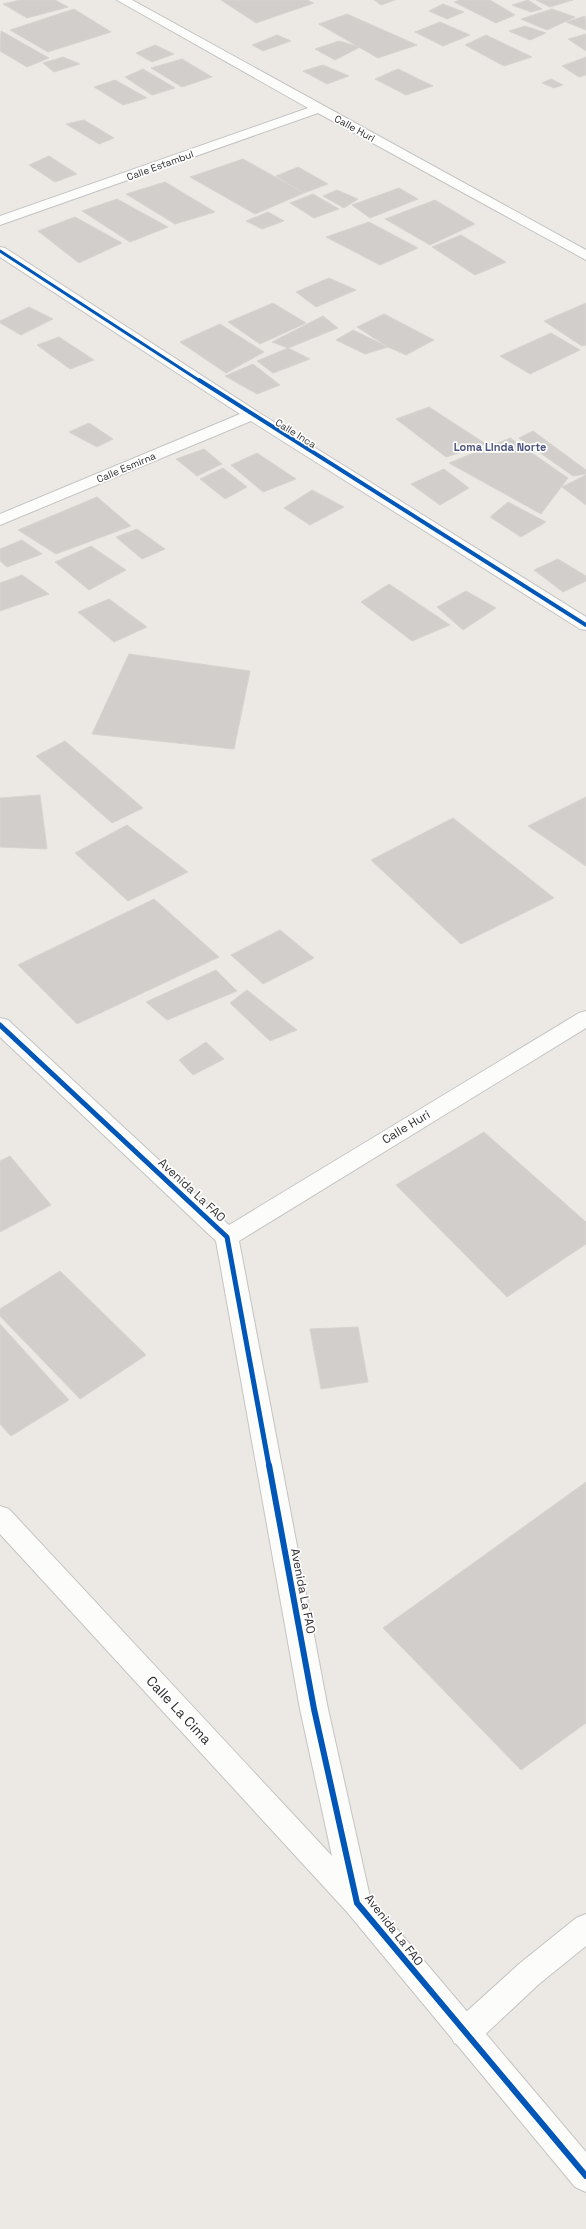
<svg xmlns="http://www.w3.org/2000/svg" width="586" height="2229" viewBox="0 0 586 2229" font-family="'Space Grotesk',sans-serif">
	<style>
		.building { fill: #d1cecb; stroke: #d7d4d0 }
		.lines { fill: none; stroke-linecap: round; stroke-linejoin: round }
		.lane-casing { stroke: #c5c4c5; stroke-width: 2 }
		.street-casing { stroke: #c5c4c5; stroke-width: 2 }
		.lane { fill: #fcfcfb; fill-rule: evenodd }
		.street { fill: #fcfcfb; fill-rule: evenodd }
		.cycleway-far3-casing { stroke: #fff; stroke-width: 4.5 }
		.cycleway-far2-casing { stroke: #fff; stroke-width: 6 }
		.cycleway-far1-casing { stroke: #fff; stroke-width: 8 }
		.cycleway-casing { stroke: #fff; stroke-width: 9 }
		.cycleway-far3 { stroke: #0057b8; stroke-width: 3 }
		.cycleway-far2 { stroke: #0057b8; stroke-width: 4 }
		.cycleway-far1 { stroke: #0057b8; stroke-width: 5 }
		.cycleway { stroke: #0057b8; stroke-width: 6 }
		.labels { text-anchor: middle; stroke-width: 3.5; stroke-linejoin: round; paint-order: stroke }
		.far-street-label { font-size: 10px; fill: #2e2e2e; stroke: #fff }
		.far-neighbourhood-label { font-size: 11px; font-weight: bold; fill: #4d5680; stroke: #fff }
		.street-label { font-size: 12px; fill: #2e2e2e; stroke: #fff }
		.near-street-label { font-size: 14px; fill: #2e2e2e; stroke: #fff }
	</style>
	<rect width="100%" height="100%" fill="#ece8e4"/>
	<g class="building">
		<path d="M20 0H55L68 7 27 18 3 4Z"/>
		<path d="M221 0H307L314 3 256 23Z"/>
		<path d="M374 0H395L381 5Z"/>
		<path d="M460 0H490L515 15 496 23 454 2Z"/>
		<path d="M528 0 542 9 531 12 512 5Z"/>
		<path d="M536 0H573L550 7Z"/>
		<path d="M443 4 464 12 447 19 429 11Z"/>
		<path d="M74 9 111 32 48 52 10 30Z"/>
		<path d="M552 9 575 17 547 30 521 19Z"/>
		<path d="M347 14 417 45 378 58 319 24Z"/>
		<path d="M585 16 586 30 566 22Z"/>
		<path d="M440 22 470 35 443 46 415 32Z"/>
		<path d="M525 26 546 33 530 40 509 31Z"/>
		<path d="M1 31 49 58 27 67 0 51Z"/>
		<path d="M586 34V51L568 39Z"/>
		<path d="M277 35 291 41 263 51 252 45Z"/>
		<path d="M486 35 532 57 504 66 465 45Z"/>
		<path d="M339 41 360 47 335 60 315 49Z"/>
		<path d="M155 45 174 54 152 62 136 53Z"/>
		<path d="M63 57 80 64 54 72 43 63Z"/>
		<path d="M586 57V75L579 77 562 66Z"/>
		<path d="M182 59 212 77 182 87 151 68Z"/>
		<path d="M323 65 349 76 327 84 303 71Z"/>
		<path d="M143 69 175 88 152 95 125 77Z"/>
		<path d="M398 69 433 86 406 95 375 79Z"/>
		<path d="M551 79 563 85 554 88 542 83Z"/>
		<path d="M115 80 147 98 123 105 94 87Z"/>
		<path d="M84 120 114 138 99 144 66 124Z"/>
		<path d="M49 156 77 174 55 182 29 165Z"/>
		<path d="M243 159 304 193 255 214 190 177Z"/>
		<path d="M298 167 328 184 304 193 276 176Z"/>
		<path d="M165 182 215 212 175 224 126 194Z"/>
		<path d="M399 188 418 199 370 218 352 205Z"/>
		<path d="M337 190 358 199 344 208 323 196Z"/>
		<path d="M313 194 339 209 314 218 290 203Z"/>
		<path d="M117 199 168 227 130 242 82 211Z"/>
		<path d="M435 200 475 224 430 245 385 219Z"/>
		<path d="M268 212 284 221 262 229 246 221Z"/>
		<path d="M75 217 122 243 79 263 38 231Z"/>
		<path d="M369 222 418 248 380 265 326 237Z"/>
		<path d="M461 235 506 262 475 275 432 247Z"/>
		<path d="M329 278 356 290 316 307 296 292Z"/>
		<path d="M273 303 306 323 260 344 228 322Z"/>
		<path d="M586 303V345L582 346 544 321Z"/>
		<path d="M29 307 53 319 21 335 0 323V321Z"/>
		<path d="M384 314 434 340 406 355 388 347 357 327Z"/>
		<path d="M323 316 338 328 288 348 272 342Z"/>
		<path d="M220 324 264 352 226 373 180 342Z"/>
		<path d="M353 330 388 347 365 354 336 340Z"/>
		<path d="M551 333 580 350 530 374 500 356Z"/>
		<path d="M59 337 94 360 70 369 37 345Z"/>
		<path d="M288 348 310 359 273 373 257 361Z"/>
		<path d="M253 364 280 385 257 394 225 376Z"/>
		<path d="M429 407 486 444 446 457 396 419Z"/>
		<path d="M89 423 113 439 97 447 69 432Z"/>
		<path d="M533 431 586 470V474L573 476 519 438Z"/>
		<path d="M510 438 568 478 541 514 449 463Z"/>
		<path d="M204 449 222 464 197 476 176 459Z"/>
		<path d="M257 453 296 479 263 492 231 465Z"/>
		<path d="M223 468 247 487 225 499 200 479Z"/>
		<path d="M444 469 469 488 440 505 411 484Z"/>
		<path d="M586 475V505L562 487Z"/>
		<path d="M312 490 344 507 310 525 284 508Z"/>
		<path d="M97 497 131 526 56 554 18 530Z"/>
		<path d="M508 502 546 522 521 537 490 517Z"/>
		<path d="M137 529 165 549 142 559 116 537Z"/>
		<path d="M22 540 42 554 7 567 0 561V549Z"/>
		<path d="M91 546 126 570 89 590 55 562Z"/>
		<path d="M558 559 586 576V581L563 592 534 570Z"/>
		<path d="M22 575 49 594 0 611V583Z"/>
		<path d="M389 584 450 625 412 641 361 602Z"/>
		<path d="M466 591 496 608 463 630 437 607Z"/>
		<path d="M109 599 147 627 114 642 78 612Z"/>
		<path d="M129 654 250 671 234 749 92 734Z"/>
		<path d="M65 741 143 808 112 823 36 756Z"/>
		<path d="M40 795 47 849 0 847V798Z"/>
		<path d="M586 797V866L528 826Z"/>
		<path d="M453 818 554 898 461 944 371 860Z"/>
		<path d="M127 825 188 872 128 901 75 853Z"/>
		<path d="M154 899 219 957 77 1024 18 965Z"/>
		<path d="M280 930 314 958 263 984 231 955Z"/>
		<path d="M216 970 237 991 167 1020 146 1002Z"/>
		<path d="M247 990 297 1030 270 1041 230 1003Z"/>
		<path d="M206 1042 224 1059 193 1075 179 1060Z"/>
		<path d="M484 1132 586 1222V1244L507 1297 396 1185Z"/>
		<path d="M10 1156 51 1205 0 1232V1161Z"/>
		<path d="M60 1271 146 1355 80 1399 0 1316V1309Z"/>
		<path d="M0 1324 69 1400 11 1436 0 1424Z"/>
		<path d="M358 1327 368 1382 321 1389 310 1329Z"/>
		<path d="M586 1482V1723L521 1770 383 1628Z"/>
	</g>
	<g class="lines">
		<g class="lane-casing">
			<path id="lane" d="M586 1914V1946L539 1984 476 2043 465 2048 454 2043 450 2033 454 2023 519 1964 576 1918Z"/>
		</g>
		<g class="street-casing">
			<g id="street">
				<path d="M117 0H132L586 250V260L318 113 0 225V216L308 108Z"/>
				<path d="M0 247 5 248 258 412 586 617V630L580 629 251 421 0 525V514L240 414 0 257Z"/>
				<path d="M586 1011V1028L239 1241 328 1709 370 1897 586 2152V2192L575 2187 347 1912 0 1534V1506L9 1509 332 1856 300 1709 216 1241 0 1037V1018L8 1020 229 1225 579 1013Z"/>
			</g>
		</g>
		<use href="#lane" class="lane"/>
		<use href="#street" class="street"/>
		<g class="cycleway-far3-casing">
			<path id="cycleway-far3" d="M0 251 200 381"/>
		</g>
		<g class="cycleway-far2-casing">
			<path id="cycleway-far2" d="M199 380 586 625"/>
		</g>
		<g class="cycleway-far1-casing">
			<path id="cycleway-far1" d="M0 1025 227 1237 269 1466"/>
		</g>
		<g class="cycleway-casing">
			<path id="cycleway" d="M269 1465 314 1709 357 1903 586 2176"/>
		</g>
		<use href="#cycleway-far3" class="cycleway-far3"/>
		<use href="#cycleway-far2" class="cycleway-far2"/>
		<use href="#cycleway-far1" class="cycleway-far1"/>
		<use href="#cycleway" class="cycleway"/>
	</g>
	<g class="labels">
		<g class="far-street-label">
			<text transform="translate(355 128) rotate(29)" y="4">Calle Huri</text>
			<text transform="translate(160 165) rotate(-20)" y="4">Calle Estambul</text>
			<text transform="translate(296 433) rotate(32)" y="4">Calle Inca</text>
			<text transform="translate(126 467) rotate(-23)" y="4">Calle Esmirna</text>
		</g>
		<g class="far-neighbourhood-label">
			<text x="500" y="451">Loma Linda Norte</text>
		</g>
		<g class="street-label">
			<text transform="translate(406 1127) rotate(-31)" y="4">Calle Huri</text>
			<text transform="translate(192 1190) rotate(43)" y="4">Avenida La FAO</text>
			<text transform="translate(303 1591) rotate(79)" y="4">Avenida La FAO</text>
			<text transform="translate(394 1930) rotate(52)" y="4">Avenida La FAO</text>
		</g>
		<g class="near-street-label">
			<text transform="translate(179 1710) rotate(47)" y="5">Calle La Cima</text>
		</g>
	</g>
</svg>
